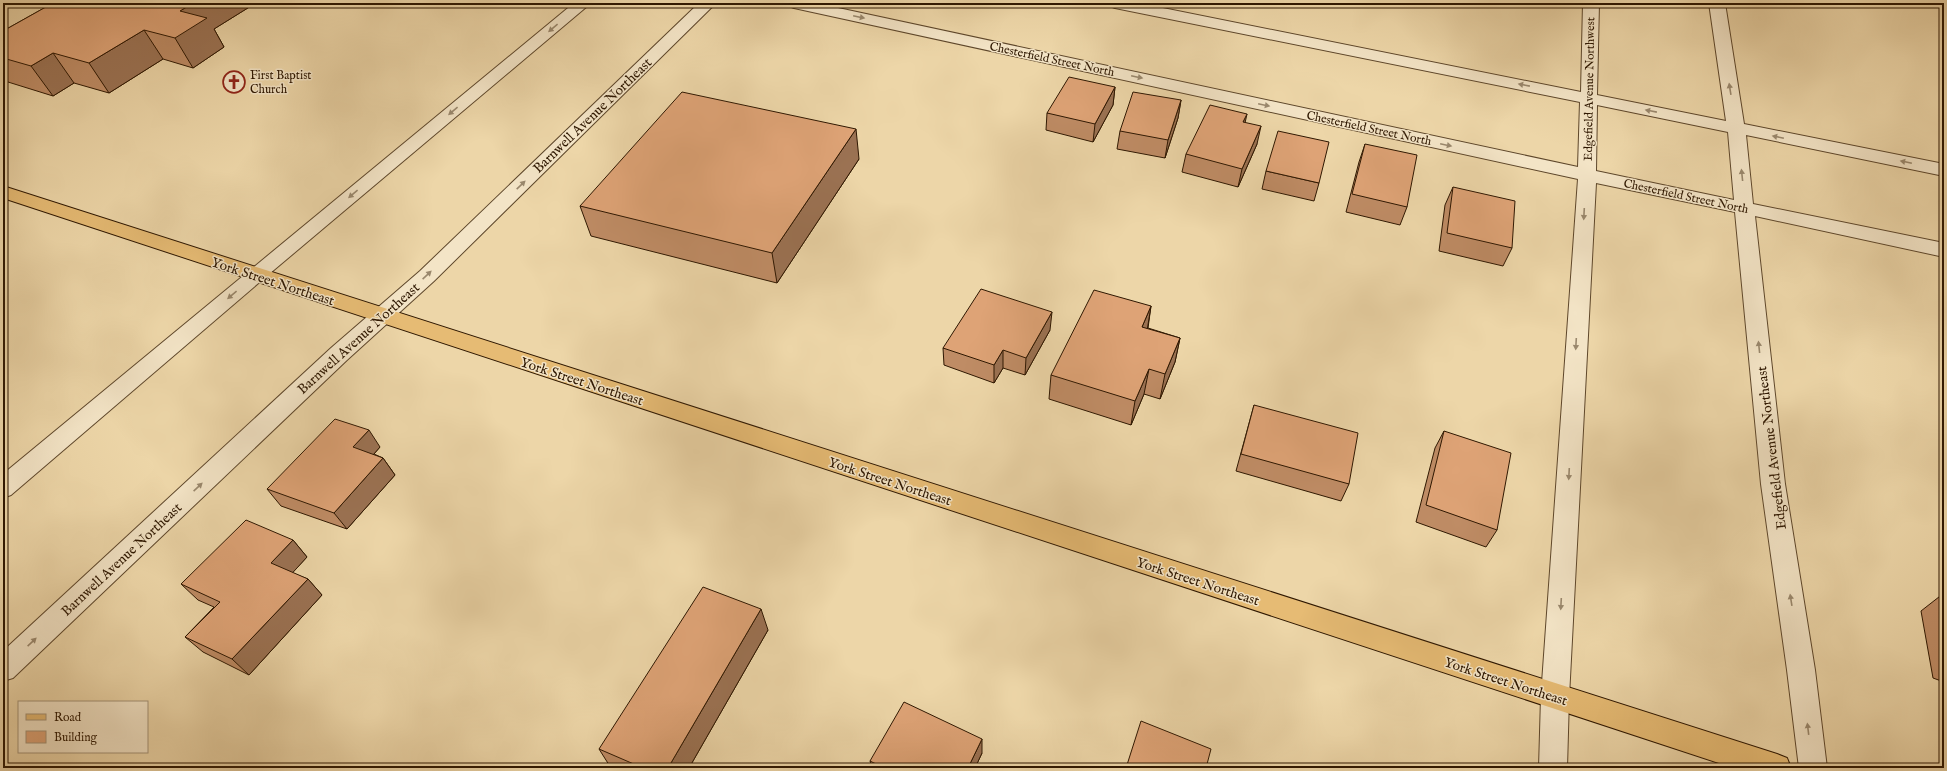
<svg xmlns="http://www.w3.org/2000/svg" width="1947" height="771" viewBox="0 0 1947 771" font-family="'IM FELL English',serif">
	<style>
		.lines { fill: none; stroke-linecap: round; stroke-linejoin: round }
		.street-casing { stroke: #5e472b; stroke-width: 2 }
		.primary-casing { stroke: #2e1701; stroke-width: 2 }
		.street { fill: #f3e4c6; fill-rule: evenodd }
		.primary { fill: #e6bb74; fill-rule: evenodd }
		.wall { fill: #bf8c65; stroke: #2e1701 }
		.shaded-wall { fill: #9b7253; stroke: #2e1701 }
		.building { fill: #dea376; stroke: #2e1701 }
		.oneway { fill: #9a886d }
		.labels { text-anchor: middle; stroke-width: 3; stroke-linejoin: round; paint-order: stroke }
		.far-street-label { font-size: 12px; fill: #2e1701; stroke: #f3e4c6 }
		.far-poi-label { font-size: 12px; fill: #2e1701; stroke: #f3e4c6; text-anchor: start }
		.street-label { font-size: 14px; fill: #2e1701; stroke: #f3e4c6 }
	</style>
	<rect width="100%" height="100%" fill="#edd6a8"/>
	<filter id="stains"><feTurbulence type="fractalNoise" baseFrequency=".005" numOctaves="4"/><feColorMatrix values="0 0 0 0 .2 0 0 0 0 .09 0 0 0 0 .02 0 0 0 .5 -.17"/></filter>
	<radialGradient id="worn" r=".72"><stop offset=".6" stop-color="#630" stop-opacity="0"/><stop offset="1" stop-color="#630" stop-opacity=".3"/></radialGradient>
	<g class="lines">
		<g class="street-casing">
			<g id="street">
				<path d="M574 3H591L262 280 11 495 3 498V474Z"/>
				<path d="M699 3H716L434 281 347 360 13 678 3 681V651L331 348 420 271Z"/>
				<path d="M786 3H815L1578 167 1580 102 1115 8 1110 6 1107 3H1138L1581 92 1583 3H1599L1597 95 1726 121 1709 3H1725L1744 124 1944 164V176L1746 135 1753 204 1944 243V257L1755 216 1785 484 1815 670 1827 768H1799L1787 670 1761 484 1735 212 1596 183 1569 697 1567 768H1539L1541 697 1578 179 794 8 789 6ZM1597 105 1728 132 1734 200 1596 171Z"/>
			</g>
		</g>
		<g class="primary-casing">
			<path id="primary" d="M3 186 1777 754 1787 758 1791 768H1734L3 198Z"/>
		</g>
		<use href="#street" class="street"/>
		<use href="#primary" class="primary"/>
	</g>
	<g class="wall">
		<path d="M53 3H250L251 6 214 29 224 47 193 68 163 59 109 93 74 83 53 96 8 82 3 76V31Z"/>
		<path d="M1115 87 1113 105 1093 142 1046 130 1047 113Z"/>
		<path d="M1181 100 1178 118 1165 158 1117 149 1120 131Z"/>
		<path d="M1245 122 1257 144 1238 187 1182 172 1186 154Z"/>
		<path d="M1365 144 1407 207 1400 225 1346 212 1359 162Z"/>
		<path d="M859 159 777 283 591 236 580 206Z"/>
		<path d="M1266 171 1319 183 1314 201 1262 189Z"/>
		<path d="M1453 187 1512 248 1503 266 1439 251 1445 205Z"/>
		<path d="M1151 306 1148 328 1180 338 1175 362 1160 399 1144 394 1131 425 1049 399 1051 375Z"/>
		<path d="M1050 330 1025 375 1003 368 994 383 944 365 943 348Z"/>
		<path d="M1254 405 1349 484 1341 501 1236 471Z"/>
		<path d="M1444 431 1497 530 1486 547 1416 522 1435 448Z"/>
		<path d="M380 447 374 454 383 458 395 475 347 529 281 506 267 489Z"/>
		<path d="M293 540 307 557 292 573 308 579 322 595 249 675 203 652 185 637 214 607 198 600 181 584Z"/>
		<path d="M1944 593V682L1933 678 1921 611Z"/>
		<path d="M768 630 689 768H611L599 749Z"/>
		<path d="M982 753 975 768H872L870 761Z"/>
	</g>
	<g class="shaded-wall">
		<path d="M193 3H250L251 6 214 29 224 47 193 68 175 38 180 11Z"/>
		<path d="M144 30 163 59 109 93 89 63Z"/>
		<path d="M53 53 74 83 53 96 31 66Z"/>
		<path d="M1115 87 1113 105 1093 142 1095 124Z"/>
		<path d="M1181 100 1178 118 1165 158 1168 140Z"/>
		<path d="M1247 114 1243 132V122Z"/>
		<path d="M1261 126 1257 144 1238 187 1242 169Z"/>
		<path d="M856 129 859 159 777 283 772 253Z"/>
		<path d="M1151 306 1147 331 1142 327Z"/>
		<path d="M1052 312 1050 330 1025 375 1026 358Z"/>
		<path d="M1180 338 1175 362 1160 399 1165 374Z"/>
		<path d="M1003 350V368L994 383V365Z"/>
		<path d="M1149 369 1144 394 1131 425 1135 401Z"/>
		<path d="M369 430 380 447 365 464 353 447Z"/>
		<path d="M383 458 395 475 347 529 334 513Z"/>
		<path d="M293 540 307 557 286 580 271 563Z"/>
		<path d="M308 579 322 595 249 675 232 659Z"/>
		<path d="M761 609 768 630 689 768H668Z"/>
		<path d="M982 739V753L975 768H968Z"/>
	</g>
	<g class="building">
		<path d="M53 3H193L180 11 207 18 175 38 144 30 89 63 53 53 31 66 3 58V42L5 41 3 40V31Z"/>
		<path d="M1069 77 1115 87 1095 124 1047 113Z"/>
		<path d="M682 92 856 129 772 253 580 206Z"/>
		<path d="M1133 92 1181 100 1168 140 1120 131Z"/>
		<path d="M1210 105 1247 114 1243 122 1261 126 1242 169 1186 154Z"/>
		<path d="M1278 131 1329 142 1319 183 1266 171Z"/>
		<path d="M1365 144 1417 155 1407 207 1352 194Z"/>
		<path d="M1453 187 1515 201 1512 248 1447 233Z"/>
		<path d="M981 289 1052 312 1026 358 1003 350 994 365 943 348Z"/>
		<path d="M1094 290 1151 306 1142 327 1180 338 1165 374 1149 369 1135 401 1051 375Z"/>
		<path d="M1254 405 1358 433 1349 484 1241 454Z"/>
		<path d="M335 419 369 430 353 447 383 458 334 513 267 489Z"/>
		<path d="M1444 431 1511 453 1497 530 1426 505Z"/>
		<path d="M246 520 293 540 271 563 308 579 232 659 185 637 220 602 181 584Z"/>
		<path d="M703 587 761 609 668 768H643L599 749Z"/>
		<path d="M904 702 982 739 968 768H884L870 761Z"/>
		<path d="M1141 721 1211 749 1206 768H1126Z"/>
		<path d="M3 762 19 768H3Z"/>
	</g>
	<defs><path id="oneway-solid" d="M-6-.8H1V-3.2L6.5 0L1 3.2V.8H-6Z"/></defs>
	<g class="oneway">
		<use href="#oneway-solid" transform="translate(859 17) rotate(12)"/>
		<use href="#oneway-solid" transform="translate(553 28) rotate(140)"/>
		<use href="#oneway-solid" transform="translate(1137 77) rotate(12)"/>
		<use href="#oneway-solid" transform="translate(1524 85) rotate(-169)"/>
		<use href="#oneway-solid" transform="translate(1730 89) rotate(-99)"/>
		<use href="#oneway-solid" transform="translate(1264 105) rotate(12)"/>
		<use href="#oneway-solid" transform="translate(453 111) rotate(140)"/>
		<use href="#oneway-solid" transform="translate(1651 111) rotate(-169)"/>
		<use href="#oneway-solid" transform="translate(1778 137) rotate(-168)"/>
		<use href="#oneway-solid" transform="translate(1446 145) rotate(12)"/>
		<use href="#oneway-solid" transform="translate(1906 162) rotate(-168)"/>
		<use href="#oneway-solid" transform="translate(1742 175) rotate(-96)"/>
		<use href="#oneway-solid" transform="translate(521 185) rotate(-44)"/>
		<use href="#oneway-solid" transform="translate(353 194) rotate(140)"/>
		<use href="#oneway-solid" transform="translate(1584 214) rotate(93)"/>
		<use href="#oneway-solid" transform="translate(427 275) rotate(-43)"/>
		<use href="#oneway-solid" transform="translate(232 295) rotate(140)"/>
		<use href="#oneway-solid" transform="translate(1576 344) rotate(93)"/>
		<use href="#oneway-solid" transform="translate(1759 347) rotate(-96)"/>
		<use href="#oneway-solid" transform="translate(1569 474) rotate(93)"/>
		<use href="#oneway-solid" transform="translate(198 487) rotate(-43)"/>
		<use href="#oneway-solid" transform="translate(1791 600) rotate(-99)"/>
		<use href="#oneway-solid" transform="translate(1561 604) rotate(93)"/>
		<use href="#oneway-solid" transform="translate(32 642) rotate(-43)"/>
		<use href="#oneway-solid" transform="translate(1808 729) rotate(-97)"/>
	</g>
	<defs>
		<g id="church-ring" transform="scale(1.15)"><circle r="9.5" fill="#f3e4c6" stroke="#8f2418" stroke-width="1.5"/><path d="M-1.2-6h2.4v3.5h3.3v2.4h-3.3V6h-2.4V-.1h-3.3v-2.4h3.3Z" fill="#8f2418"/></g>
	</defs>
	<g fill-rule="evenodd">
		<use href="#church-ring" x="234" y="82"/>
	</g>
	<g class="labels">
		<g class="far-street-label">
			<text transform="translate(1052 59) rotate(12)" y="4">Chesterfield Street North</text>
			<text transform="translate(1589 89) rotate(-89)" y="4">Edgefield Avenue Northwest</text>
			<text transform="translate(1369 128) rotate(12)" y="4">Chesterfield Street North</text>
			<text transform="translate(1686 196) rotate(12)" y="4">Chesterfield Street North</text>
		</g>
		<g class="far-poi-label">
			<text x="250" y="79">First Baptist<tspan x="250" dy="14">Church</tspan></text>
		</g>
		<g class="street-label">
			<text transform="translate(592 115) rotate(-44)" y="5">Barnwell Avenue Northeast</text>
			<text transform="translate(273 281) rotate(18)" y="5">York Street Northeast</text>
			<text transform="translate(358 338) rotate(-42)" y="5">Barnwell Avenue Northeast</text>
			<text transform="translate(582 381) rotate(18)" y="5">York Street Northeast</text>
			<text transform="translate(1771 448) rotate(-97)" y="5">Edgefield Avenue Northeast</text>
			<text transform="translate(890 481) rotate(18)" y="5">York Street Northeast</text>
			<text transform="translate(121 559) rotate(-43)" y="5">Barnwell Avenue Northeast</text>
			<text transform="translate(1198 581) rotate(18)" y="5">York Street Northeast</text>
			<text transform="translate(1506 681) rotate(18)" y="5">York Street Northeast</text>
		</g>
	</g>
	<rect width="1947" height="771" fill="none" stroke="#edd6a8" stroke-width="16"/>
	<rect x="4" y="4" width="1939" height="763" fill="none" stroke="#2e1701" stroke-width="2"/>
	<rect x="8" y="8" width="1931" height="755" fill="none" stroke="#2e1701"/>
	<rect x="18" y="701" width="130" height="52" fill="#f3e4c6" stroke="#a49277"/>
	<rect x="26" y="714" width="20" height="6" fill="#e6bb74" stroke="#a49277"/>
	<text x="54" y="721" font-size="12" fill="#2e1701">Road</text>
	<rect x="26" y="731" width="20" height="12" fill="#dea376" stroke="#a49277"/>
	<text x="54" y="741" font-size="12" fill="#2e1701">Building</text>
	<rect width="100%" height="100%" filter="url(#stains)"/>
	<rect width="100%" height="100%" fill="url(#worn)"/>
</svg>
